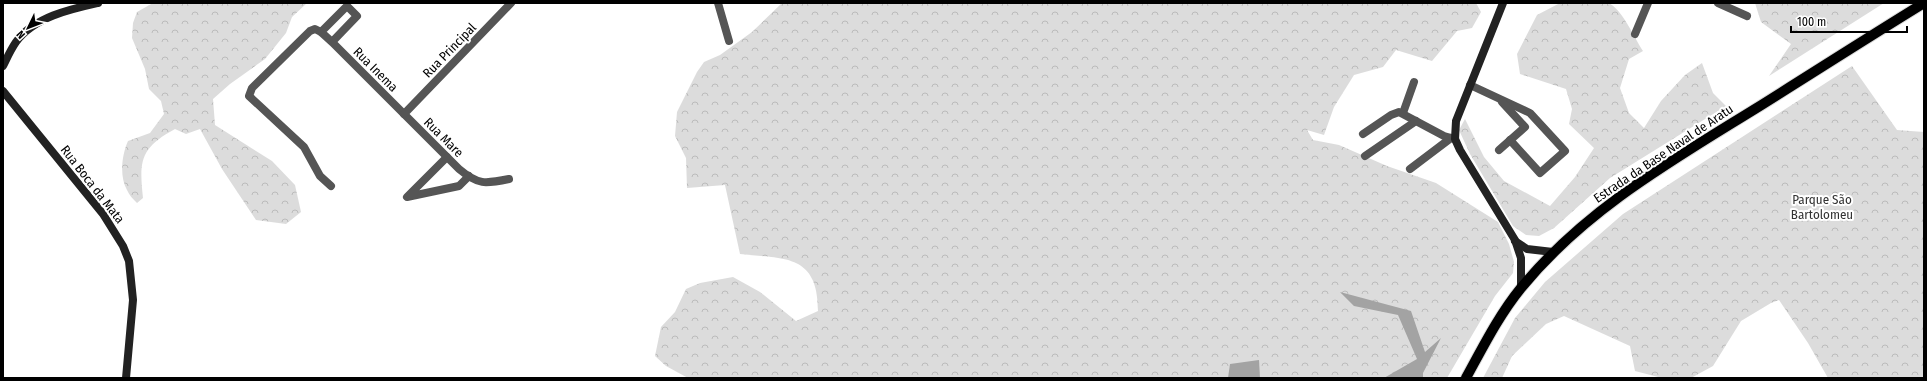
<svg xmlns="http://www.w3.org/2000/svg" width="1927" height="381" viewBox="0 0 1927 381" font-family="'Fira Sans Condensed',sans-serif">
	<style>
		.forest { fill: url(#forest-crowns) }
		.water { fill: #a3a3a3 }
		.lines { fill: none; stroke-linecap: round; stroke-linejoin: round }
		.primary-casing { stroke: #dbdbdb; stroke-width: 12 }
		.street { stroke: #555; stroke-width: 8 }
		.secondary { stroke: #222; stroke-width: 8 }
		.primary { stroke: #000; stroke-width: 10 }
		.labels { text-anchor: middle; stroke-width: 4; stroke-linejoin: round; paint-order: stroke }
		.street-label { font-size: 13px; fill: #000; stroke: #fff }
		.park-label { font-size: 13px; fill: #333; stroke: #fff }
	</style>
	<defs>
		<pattern id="forest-crowns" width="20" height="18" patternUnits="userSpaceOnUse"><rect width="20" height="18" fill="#dcdcdc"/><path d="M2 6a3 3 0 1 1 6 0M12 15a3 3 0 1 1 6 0" fill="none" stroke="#bbb"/></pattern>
	</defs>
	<rect width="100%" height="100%" fill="#fff"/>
	<g class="forest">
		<path d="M153 3H307L292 17 286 33 265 59 230 84 213 99 215 125 272 161 295 185 301 212 286 224 256 220 222 169 200 129 186 134 175 129C140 148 139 161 143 198L137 203C133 199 129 195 127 190 119 176 122 154 128 141L150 133 164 114 161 101 149 89 145 69 132 38 133 23 137 12Z"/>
		<path d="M782 3H1476L1481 12 1472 28 1457 31 1432 61 1396 50 1383 67 1354 75 1334 107 1324 135 1307 130 1313 140 1339 145 1387 166 1436 183 1498 222 1509 244 1514 262 1513 273 1495 296 1447 378H688L666 366 655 356 661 327 675 312 686 289 700 283 733 277 760 292 796 321 818 311C818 254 785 259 740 254L725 185 687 188 686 158 675 136 677 112 697 72 704 62 720 55 752 32Z"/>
		<path d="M1560 3H1608C1621 7 1635 39 1643 51L1629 59 1620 88 1629 113 1644 128 1661 101 1685 75 1702 63 1713 93 1726 106 1610 178 1554 228 1539 236 1526 235 1513 226 1470 154 1459 130 1465 119 1484 157 1504 181 1550 206 1575 177 1594 148 1569 124 1572 109 1566 89 1520 74 1517 54 1537 15Z"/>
		<path d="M1755 3H1884L1769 76 1791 44 1761 22Z"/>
		<path d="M1852 66 1897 130 1924 132V378H1828L1808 343 1779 300 1771 303 1741 321 1713 366 1691 378H1662L1635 371 1630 346 1564 316 1546 324 1512 356 1502 378H1483L1515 318 1545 282 1623 214Z"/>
	</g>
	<g class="water">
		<path d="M1340 292 1411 311 1425 352 1441 338 1423 373V378H1384L1417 359 1398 315 1354 306Z"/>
		<path d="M1259 360 1260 378H1228L1230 364Z"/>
	</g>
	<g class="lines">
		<g class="primary-casing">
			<path id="primary" d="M1466 378C1483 347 1499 315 1521 288 1585 210 1671 161 1755 109 1811 74 1867 38 1924 3"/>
		</g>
		<g class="street">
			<path d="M718 3 729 41"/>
			<path d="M1718 3 1747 16"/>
			<path d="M321 32 315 29 310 31 252 88 249 96 304 147 320 176 331 186"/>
			<path d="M1635 34 1648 3"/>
			<path d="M332 42 357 16 347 6 321 32 332 42 459 169C478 185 485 184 509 179"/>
			<path d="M1470 85 1530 113 1565 151 1540 173 1510 140"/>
			<path d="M1403 113 1414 82"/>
			<path d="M404 114 511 3"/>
			<path d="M1363 134 1391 115 1399 112 1444 136 1455 139"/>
			<path d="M1499 150 1525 127 1502 102"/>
			<path d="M1365 156 1416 121"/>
			<path d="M447 157 407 197 459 186 469 176"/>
			<path d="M1410 169 1451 138"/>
		</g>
		<g class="secondary">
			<path d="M1503 3 1456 121 1455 139 1460 150 1515 240 1521 258V288"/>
			<path d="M3 66C7 58 11 49 16 42 34 17 71 9 98 3"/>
			<path d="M3 91 103 214 123 246 129 261 133 300 126 378"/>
			<path d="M1515 241 1527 249 1553 252"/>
		</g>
		<use href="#primary" class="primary"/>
	</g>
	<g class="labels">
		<g class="street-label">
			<text transform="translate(449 50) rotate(-46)" y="5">Rua Principal</text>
			<text transform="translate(376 69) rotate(45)" y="5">Rua Inema</text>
			<text transform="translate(444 137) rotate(45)" y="5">Rua Mare</text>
			<text transform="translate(1663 153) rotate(-34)" y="5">Estrada da Base Naval de Aratu</text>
			<text transform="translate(93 184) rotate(52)" y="5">Rua Boca da Mata</text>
		</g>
		<g class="park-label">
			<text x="1822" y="204">Parque São<tspan x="1822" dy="15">Bartolomeu</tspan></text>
		</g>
	</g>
	<rect width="1927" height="381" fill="none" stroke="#000000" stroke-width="8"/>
	<g transform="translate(28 28) rotate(227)" stroke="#ffffff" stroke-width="3" paint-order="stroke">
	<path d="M0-3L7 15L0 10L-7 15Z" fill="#000000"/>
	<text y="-6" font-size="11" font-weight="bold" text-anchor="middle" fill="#000000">N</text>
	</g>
	<path d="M1791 26v6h116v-6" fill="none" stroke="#000000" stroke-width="2"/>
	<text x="1797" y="26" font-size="12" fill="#000000" stroke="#ffffff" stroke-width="3" paint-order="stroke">100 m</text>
</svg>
